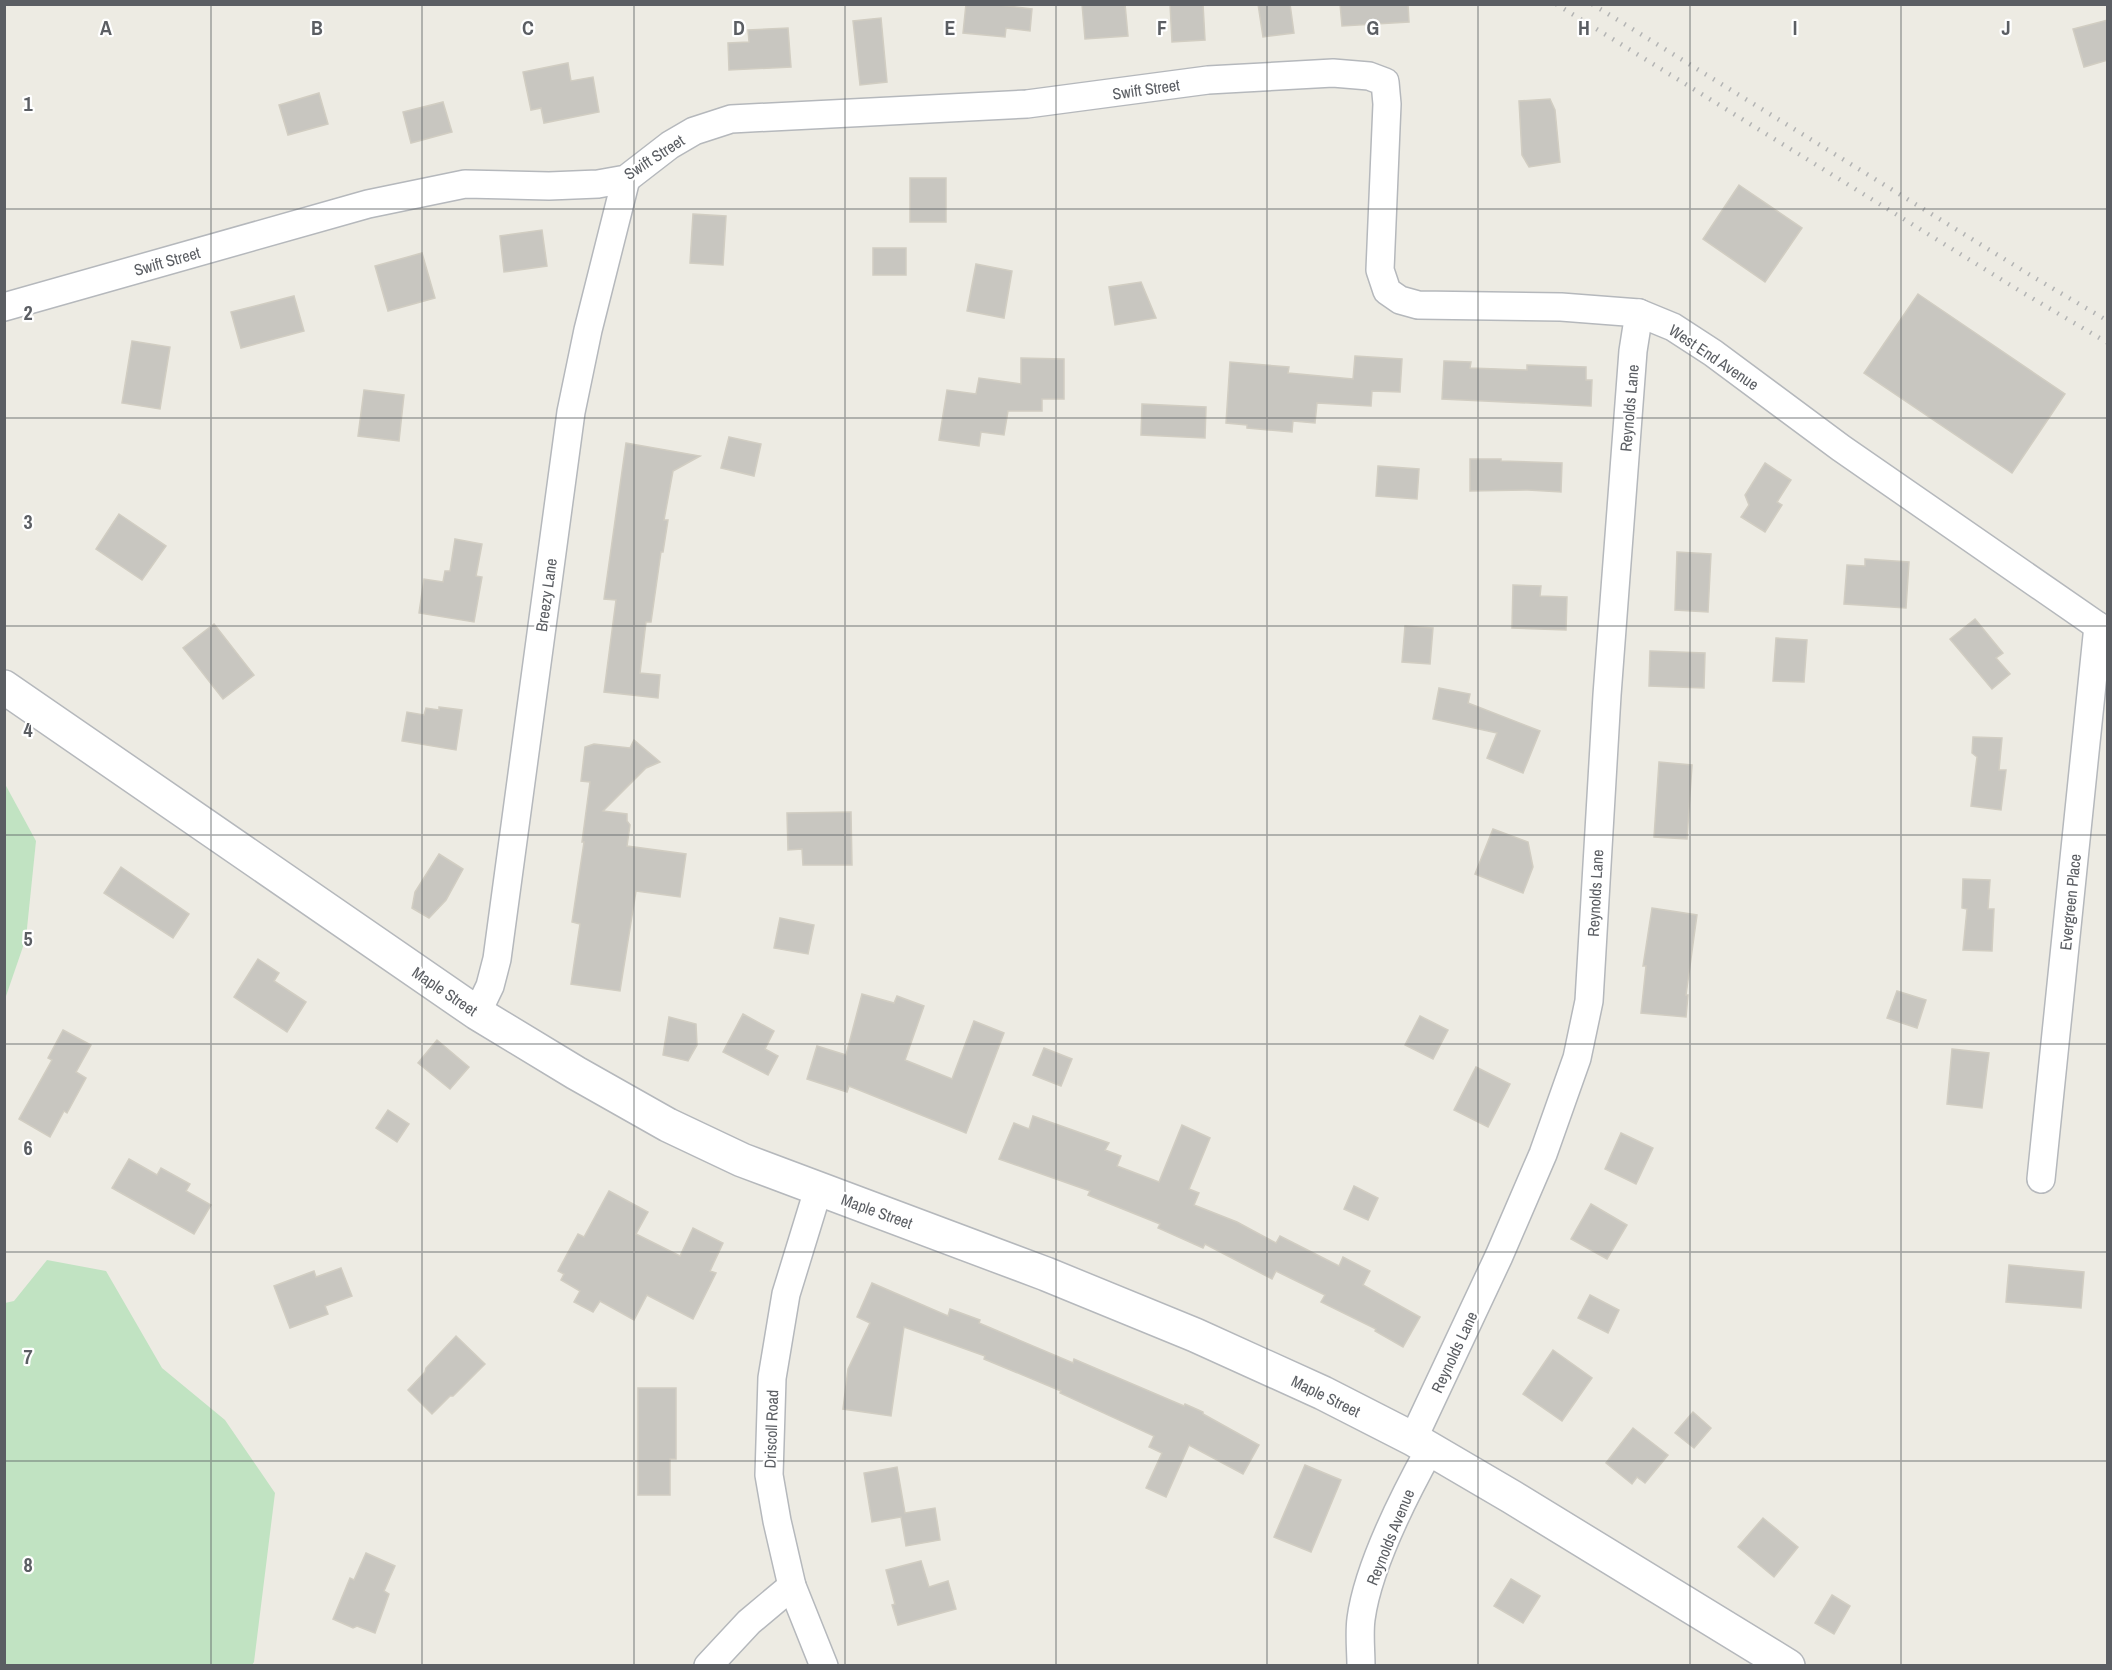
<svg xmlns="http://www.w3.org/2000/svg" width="2112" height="1670" viewBox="0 0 2112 1670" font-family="'Archivo Narrow',sans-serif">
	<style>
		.green { fill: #c1e3c2 }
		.building { fill: #c8c6c0; stroke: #d1cdc2; stroke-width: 1.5 }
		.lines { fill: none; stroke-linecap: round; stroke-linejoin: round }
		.minor-casing { stroke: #b5b8bc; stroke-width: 30 }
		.tertiary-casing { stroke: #b5b8bc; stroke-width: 36 }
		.minor { stroke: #fff; stroke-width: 27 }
		.tertiary { stroke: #fff; stroke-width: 33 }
		.rail { stroke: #b3b4b4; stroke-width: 4.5; stroke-dasharray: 1.5 8; stroke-linecap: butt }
		.grid { fill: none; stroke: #5b5e63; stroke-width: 1.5; stroke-opacity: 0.55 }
		.labels { text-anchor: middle; stroke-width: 4.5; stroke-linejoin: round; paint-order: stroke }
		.street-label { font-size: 16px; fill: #5b5e63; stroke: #fff }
		.grid-label { font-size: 20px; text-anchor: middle; font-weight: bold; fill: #5b5e63; stroke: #fff; stroke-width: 4.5; stroke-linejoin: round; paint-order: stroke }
	</style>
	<rect width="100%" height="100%" fill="#edebe3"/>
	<g class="green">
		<path d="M5 784 36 841 26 938 5 999Z"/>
		<path d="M47 1260 106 1271 162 1368 225 1420 275 1493 254 1662 252 1665H5V1303L14 1301Z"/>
	</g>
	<g class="building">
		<path d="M966 4H991L1032 9 1030 31 1006 28 1005 37 963 33Z"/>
		<path d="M1082 4H1125L1128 36 1085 39Z"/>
		<path d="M1170 4H1203L1205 40 1172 42Z"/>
		<path d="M1258 4H1290L1294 33 1263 37Z"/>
		<path d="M1340 4H1408L1409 22 1342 26Z"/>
		<path d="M881 18 887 82 860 85 853 21Z"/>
		<path d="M2108 20V60L2084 67 2073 29Z"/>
		<path d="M788 28 791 67 729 70 728 43 749 42 748 30Z"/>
		<path d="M568 63 571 81 593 77 599 112 544 123 541 108 531 110 523 72Z"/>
		<path d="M319 93 328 124 288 135 279 105Z"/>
		<path d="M1550 99 1555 110 1560 162 1529 167 1522 155 1519 101Z"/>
		<path d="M443 102 452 132 411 143 403 112Z"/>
		<rect x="910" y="178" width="36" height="44"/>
		<path d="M1739 185 1802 228 1765 282 1703 239Z"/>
		<path d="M693 214 726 216 723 265 690 263Z"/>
		<path d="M542 230 547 266 504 272 500 236Z"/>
		<rect x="873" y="248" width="33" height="27"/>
		<path d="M422 253 435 298 388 311 375 266Z"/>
		<path d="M976 264 1012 271 1004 318 967 311Z"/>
		<path d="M1141 282 1156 318 1115 325 1109 287Z"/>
		<path d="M1918 294 2065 394 2012 473 1864 373Z"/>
		<path d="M294 296 304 331 241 348 231 312Z"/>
		<path d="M132 341 170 347 160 409 122 403Z"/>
		<path d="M1355 356 1402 359 1400 392 1372 391 1371 406 1317 403 1315 423 1293 421 1292 432 1247 428V425L1226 423 1230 362 1289 367 1288 373 1353 379Z"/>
		<path d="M1021 358 1064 359V399H1042V411H1008L1004 435 981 432 979 446 939 440 947 390 976 394 979 378 1021 384Z"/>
		<path d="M1444 361 1471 362 1470 368 1527 370V365L1586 367V380H1592L1591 406 1442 399Z"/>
		<path d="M364 390 404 395 399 441 358 436Z"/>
		<path d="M1142 404 1206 407 1205 438 1141 435Z"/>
		<path d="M729 437 761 444 754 476 721 468Z"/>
		<path d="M626 443 700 456 673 471 664 520H668L663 552H661L651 622H646L640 673 660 675 658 698 604 692 616 600 604 599Z"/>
		<path d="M1470 459H1501V461L1562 463 1561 492 1528 490 1470 491Z"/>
		<path d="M1765 463 1791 480 1777 502 1782 505 1765 532 1741 517 1749 505 1745 495Z"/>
		<path d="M1378 466 1419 469 1417 499 1376 496Z"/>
		<path d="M119 514 166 546 142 580 96 549Z"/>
		<path d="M455 539 482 544 476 576 482 577 474 622 419 613 424 579 443 582 445 571H450Z"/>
		<path d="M1677 552 1711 554 1708 612 1675 610Z"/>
		<path d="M1865 559 1909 562 1906 608 1844 604 1847 565 1865 566Z"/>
		<path d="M1513 585 1541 586 1540 596 1567 597 1566 630 1512 628Z"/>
		<path d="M1975 619 2003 653 1996 658 2010 674 1992 689 1950 639Z"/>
		<path d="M214 624 254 675 223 699 183 648Z"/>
		<path d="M1405 626 1433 628 1430 664 1402 662Z"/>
		<path d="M1776 638 1807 640 1804 682 1773 681Z"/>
		<path d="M1650 651 1705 653 1704 688 1649 686Z"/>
		<path d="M1439 688 1470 694 1468 703 1540 731 1523 773 1487 758 1497 733 1433 719Z"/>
		<path d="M439 707 462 710 456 750 402 741 407 712 424 715 426 708 439 710Z"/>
		<path d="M1973 737 2002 738 1999 770H2006L2001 810 1971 806 1977 757 1972 753Z"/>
		<path d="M634 740 660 762 646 768 603 811 627 814V821L630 825 627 846 686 854 680 897 636 891 620 991 571 984 580 924 572 922 584 842H582L590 782 581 781 585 747 594 744 630 748Z"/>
		<path d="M1659 762 1692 765 1687 839 1654 837Z"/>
		<path d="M851 812 852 865H803L802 849 788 850 787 813Z"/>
		<path d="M1493 829 1528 842 1533 867 1523 893 1475 874Z"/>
		<path d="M439 854 463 869 446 900 429 918 412 908 415 892Z"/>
		<path d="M121 867 189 914 173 938 104 893Z"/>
		<path d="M1963 879 1990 880 1988 909H1994L1992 951 1963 950 1967 909 1962 908Z"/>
		<path d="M1652 908 1697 915 1686 995H1688L1686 1017 1641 1013 1646 966H1643Z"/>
		<path d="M780 918 814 925 808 954 774 948Z"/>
		<path d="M258 959 279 973 274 981 306 1002 287 1032 234 997Z"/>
		<path d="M1897 991 1926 1000 1917 1028 1887 1018Z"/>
		<path d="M862 994 894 1003 897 996 924 1006 905 1060 952 1079 974 1021 1004 1033 966 1133 849 1086 847 1092 807 1079 817 1046 846 1055Z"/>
		<path d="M743 1014 774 1031 765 1049 778 1056 768 1075 723 1052Z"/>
		<path d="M1420 1016 1448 1030 1433 1059 1405 1045Z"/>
		<path d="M669 1017 696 1024 697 1045 688 1061 663 1055Z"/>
		<path d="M63 1030 91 1045 76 1072 86 1078 67 1113 64 1111 50 1137 19 1119 52 1060 48 1058Z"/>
		<path d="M437 1040 469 1067 450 1089 418 1063Z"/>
		<path d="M1044 1048 1072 1059 1061 1086 1033 1075Z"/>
		<path d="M1952 1049 1989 1053 1982 1108 1947 1104Z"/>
		<path d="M1476 1067 1510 1084 1488 1127 1454 1110Z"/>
		<path d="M388 1110 409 1124 397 1142 376 1128Z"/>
		<path d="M1033 1116 1109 1143 1105 1150 1121 1156 1117 1166 1159 1182 1182 1125 1210 1138 1189 1189 1199 1193 1194 1205 1237 1222 1276 1243 1280 1236 1339 1266 1343 1257 1370 1271 1363 1285 1420 1317 1403 1347 1375 1331 1376 1329 1321 1302 1325 1295 1276 1271 1272 1279 1205 1244 1203 1248 1158 1228 1160 1224 1088 1195 1090 1191 999 1159 1014 1123 1029 1129Z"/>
		<path d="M1621 1133 1653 1148 1636 1184 1605 1169Z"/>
		<path d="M129 1159 157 1175 161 1168 190 1184 186 1191 211 1205 194 1234 112 1188Z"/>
		<path d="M1354 1186 1378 1198 1368 1220 1344 1209Z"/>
		<path d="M609 1191 648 1212 636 1234 680 1256 693 1228 723 1243 710 1271 716 1273 693 1319 647 1295 634 1320 600 1301 593 1312 574 1302 580 1291 561 1280 564 1274 558 1271 578 1234 584 1237Z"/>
		<path d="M1591 1204 1627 1225 1607 1259 1571 1239Z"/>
		<path d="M2009 1265 2084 1272 2081 1308 2006 1302Z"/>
		<path d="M341 1268 352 1296 325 1306 328 1314 290 1328 274 1286 314 1271 316 1277Z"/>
		<path d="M872 1283 948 1316 950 1309 980 1320 979 1323 1073 1363 1074 1359 1184 1406 1185 1404 1203 1412V1414L1259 1445 1243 1474 1189 1445 1166 1497 1146 1488 1162 1453 1149 1447 1154 1436 1060 1393 1061 1391 984 1359 985 1356 904 1327 891 1416 843 1409 848 1369 870 1323 857 1317Z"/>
		<path d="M1590 1295 1619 1310 1608 1333 1578 1318Z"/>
		<path d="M456 1336 485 1364 453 1396H450L432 1414 408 1390 425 1372 426 1368Z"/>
		<path d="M1553 1350 1592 1378 1562 1421 1523 1394Z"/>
		<path d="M638 1388H676V1459H670V1495H638Z"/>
		<path d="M1693 1412 1711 1428 1694 1448 1675 1433Z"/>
		<path d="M1633 1428 1668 1455 1645 1483 1637 1477 1632 1484 1606 1463Z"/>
		<path d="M1305 1465 1341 1480 1311 1552 1274 1537Z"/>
		<path d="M897 1467 905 1513 935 1508 940 1540 906 1546 901 1517 872 1522 864 1473Z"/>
		<path d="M1763 1518 1798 1547 1774 1577 1738 1547Z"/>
		<path d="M366 1553 395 1566 384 1591 389 1594 375 1633 357 1626 353 1628 333 1619 350 1578 354 1580Z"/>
		<path d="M921 1561 929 1587 948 1581 956 1609 898 1625 892 1605 895 1604 886 1570Z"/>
		<path d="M1511 1579 1540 1596 1523 1623 1494 1606Z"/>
		<path d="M1832 1595 1850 1606 1834 1634 1815 1623Z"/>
	</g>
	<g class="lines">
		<g class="minor-casing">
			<g id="minor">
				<path d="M4 307 368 204 465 184 549 186 598 184 626 179 670 145 694 131 731 119 1027 104 1208 80 1333 73 1369 76 1385 82 1387 104 1380 270 1387 291 1400 300 1418 305 1561 307 1639 313 1673 327 1713 353 1841 448 2108 633"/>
				<path d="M477 1013 490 986 497 959 571 412 588 330 626 179"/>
				<path d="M2041 1179 2098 626"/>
				<path d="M818 1190 786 1294 772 1378 769 1475 777 1521 792 1586 824 1666"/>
				<path d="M1413 1439 1499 1256 1543 1154 1577 1058 1589 1001 1607 695 1633 351 1639 313"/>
				<path d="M708 1666 749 1622 792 1586"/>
				<path d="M1361 1666C1361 1651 1359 1634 1361 1619 1368 1566 1404 1496 1430 1449"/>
			</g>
		</g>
		<g class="tertiary-casing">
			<path id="tertiary" d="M4 687 477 1013 576 1073 668 1125 742 1160 1046 1274 1195 1335 1323 1393 1413 1439 1512 1497 1788 1666"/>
		</g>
		<use href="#minor" class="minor"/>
		<use href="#tertiary" class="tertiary"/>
		<g class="rail">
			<path d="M1556 4 2020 291 2108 343"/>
			<path d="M1592 4 2030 275 2108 321"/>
		</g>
	</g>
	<path class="grid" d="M211 4V1666M422 4V1666M634 4V1666M845 4V1666M1056 4V1666M1267 4V1666M1478 4V1666M1690 4V1666M1901 4V1666M4 209H2108M4 418H2108M4 626H2108M4 835H2108M4 1044H2108M4 1252H2108M4 1461H2108"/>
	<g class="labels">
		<g class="street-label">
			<text transform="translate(1146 89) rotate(-8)" y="6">Swift Street</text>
			<text transform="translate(654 157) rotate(-33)" y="6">Swift Street</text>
			<text transform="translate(167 261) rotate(-16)" y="6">Swift Street</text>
			<text transform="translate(1714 357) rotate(34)" y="6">West End Avenue</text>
			<text transform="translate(1629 408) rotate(-85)" y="6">Reynolds Lane</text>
			<text transform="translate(546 595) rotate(-82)" y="6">Breezy Lane</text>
			<text transform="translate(1595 893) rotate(-87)" y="6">Reynolds Lane</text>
			<text transform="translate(2070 902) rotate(-84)" y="6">Evergreen Place</text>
			<text transform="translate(445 991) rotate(34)" y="6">Maple Street</text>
			<text transform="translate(877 1211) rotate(20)" y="6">Maple Street</text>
			<text transform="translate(1454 1352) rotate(-65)" y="6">Reynolds Lane</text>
			<text transform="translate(1326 1396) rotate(26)" y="6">Maple Street</text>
			<text transform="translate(771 1429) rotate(-88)" y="6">Driscoll Road</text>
			<text transform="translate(1390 1537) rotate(-68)" y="6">Reynolds Avenue</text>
		</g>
	</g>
	<g class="grid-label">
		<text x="106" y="35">A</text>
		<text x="317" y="35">B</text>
		<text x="528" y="35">C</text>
		<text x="739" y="35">D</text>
		<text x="950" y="35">E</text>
		<text x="1162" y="35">F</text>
		<text x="1373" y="35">G</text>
		<text x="1584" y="35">H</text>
		<text x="1795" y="35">I</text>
		<text x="2006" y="35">J</text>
		<text x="28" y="111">1</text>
		<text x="28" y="320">2</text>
		<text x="28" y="529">3</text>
		<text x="28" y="737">4</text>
		<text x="28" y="946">5</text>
		<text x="28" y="1155">6</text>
		<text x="28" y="1364">7</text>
		<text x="28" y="1572">8</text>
	</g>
	<rect width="2112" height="1670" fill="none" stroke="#5b5e63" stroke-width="12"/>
</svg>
